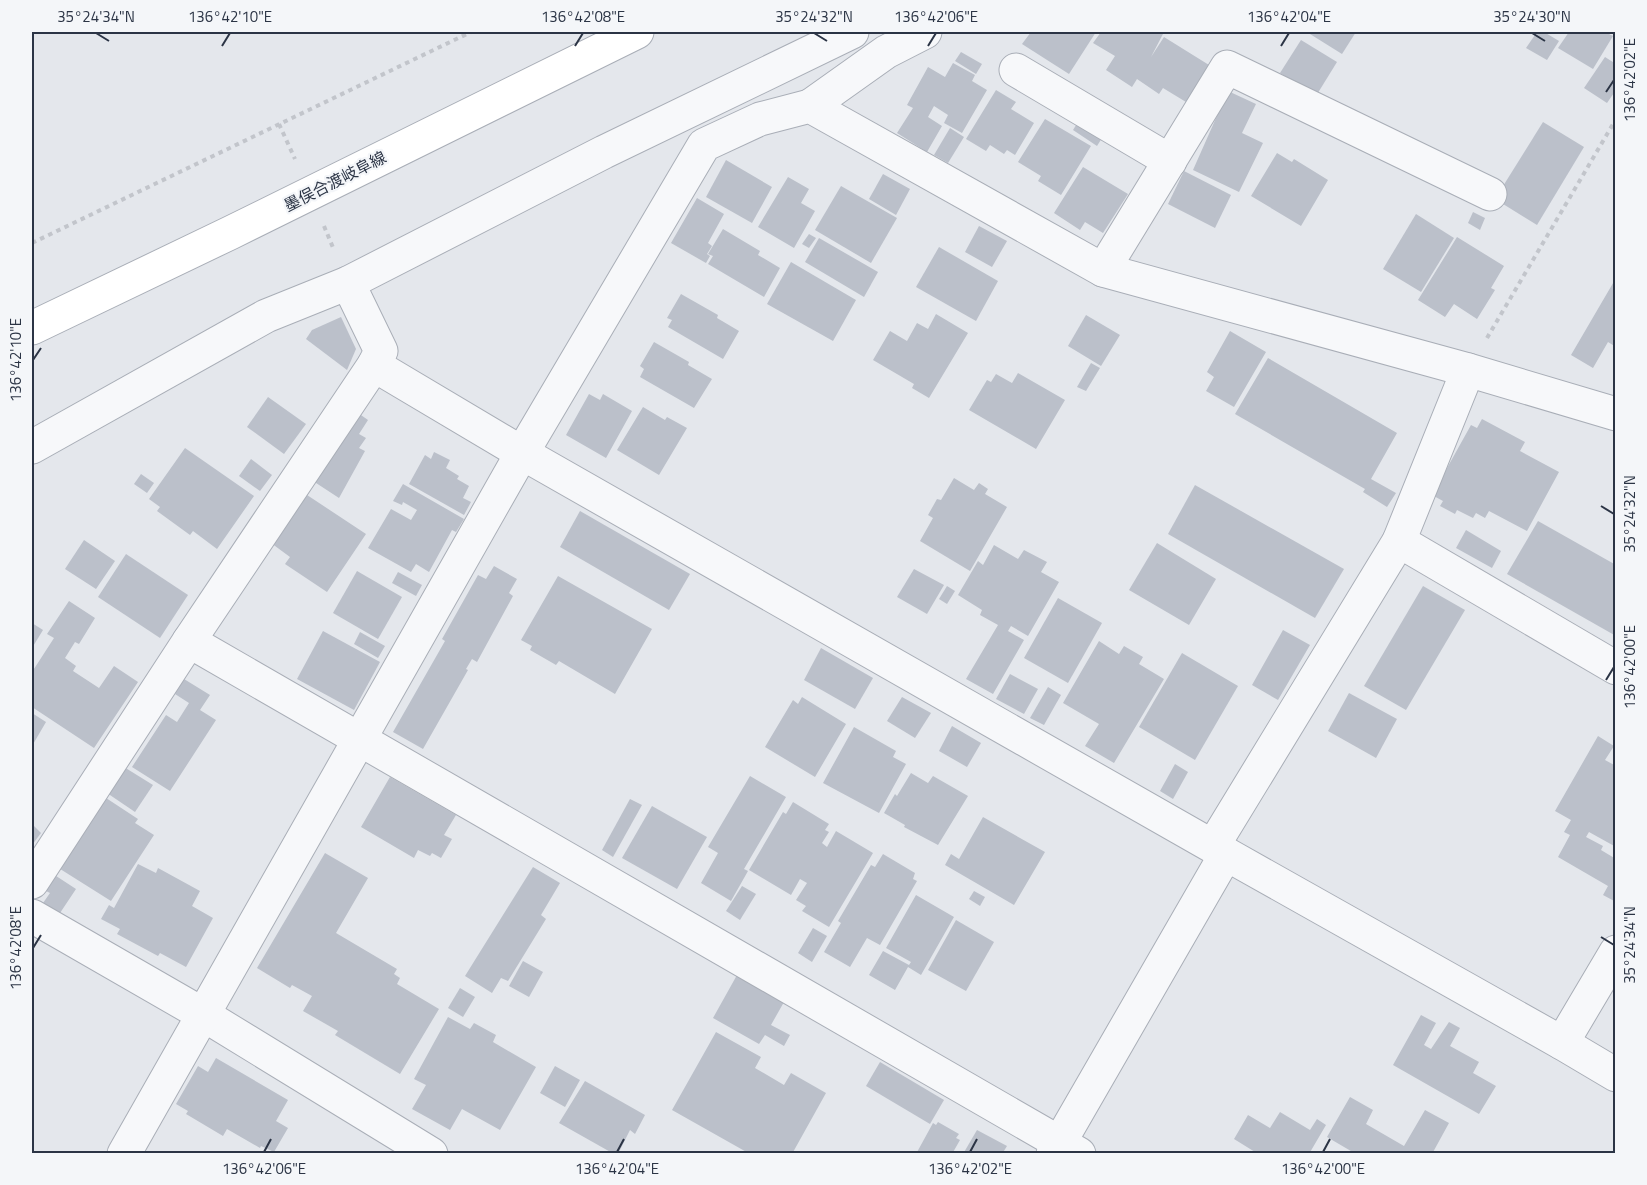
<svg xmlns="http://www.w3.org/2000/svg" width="1647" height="1185" viewBox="0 0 1647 1185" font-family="'Titillium Web','Noto Sans JP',sans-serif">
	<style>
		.building { fill: #bbc0ca }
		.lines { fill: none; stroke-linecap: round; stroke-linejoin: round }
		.street-casing { stroke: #a9aeb7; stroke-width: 35 }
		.secondary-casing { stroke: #a9aeb7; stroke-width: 35 }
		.path { stroke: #c2c5cb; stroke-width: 4; stroke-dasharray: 4.5 4.5; stroke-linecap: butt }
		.street { stroke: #f7f8fa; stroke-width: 33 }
		.secondary { stroke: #fff; stroke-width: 33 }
		.ticks { fill: none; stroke: #2b3445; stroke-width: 2 }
		.labels { text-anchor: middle; stroke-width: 4.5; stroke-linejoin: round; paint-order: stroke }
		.street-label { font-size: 16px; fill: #2b3445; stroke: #f4f6f9 }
		.neatline { fill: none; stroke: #2b3445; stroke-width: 2 }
		.ticks-label { font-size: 15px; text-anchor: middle; fill: #2b3445 }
	</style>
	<rect width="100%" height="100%" fill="#e4e7ec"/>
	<g class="building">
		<path d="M1031 32H1096L1069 74 1022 44Z"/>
		<path d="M1101 32H1164L1151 57 1164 37 1209 65 1186 102 1163 88 1159 94 1137 79 1132 87 1106 70 1115 56 1093 43Z"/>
		<path d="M1312 32H1356L1342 54 1310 34Z"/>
		<path d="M1537 32H1544L1559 41 1547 60 1526 48Z"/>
		<path d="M1569 32H1605L1613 36 1593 69 1558 48Z"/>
		<path d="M1301 40 1337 62 1316 96 1280 73Z"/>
		<path d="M961 52 982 64 976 74 955 61Z"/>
		<path d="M1605 57 1616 64V90L1607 103 1584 88Z"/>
		<path d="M953 63 975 75 972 81 987 90 962 133 944 123 948 115 934 106 928 117 942 126 927 152 897 133 913 108 907 105 928 67 945 77Z"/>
		<path d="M996 90 1016 102 1011 109 1034 123 1015 155 1007 150 1004 154 990 145 986 151 966 139Z"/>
		<path d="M1228 91 1256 104 1242 133 1263 143 1239 192 1193 170Z"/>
		<path d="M1045 119 1091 146 1061 195 1038 181 1041 176 1018 162Z"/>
		<path d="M1078 122 1102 138 1097 146 1073 130Z"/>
		<path d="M1543 122 1584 147 1537 225 1495 199Z"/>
		<path d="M950 128 964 137 948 163 934 155Z"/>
		<path d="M1277 153 1292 162 1294 159 1328 180 1301 226 1251 196Z"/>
		<path d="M726 160 772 187 752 223 706 197Z"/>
		<path d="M1083 167 1128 194 1103 233 1085 222 1080 230 1054 213Z"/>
		<path d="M1184 171 1231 195 1215 228 1168 204Z"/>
		<path d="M883 174 910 189 896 215 869 199Z"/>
		<path d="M788 177 809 189 801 203 815 211 794 248 758 227Z"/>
		<path d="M841 186 897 218 871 263 815 230Z"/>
		<path d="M697 198 724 214 708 243 712 246 707 254 710 256 706 263 671 243Z"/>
		<path d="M1473 212 1485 218 1480 230 1468 223Z"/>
		<path d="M1416 214 1454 238 1421 292 1383 269Z"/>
		<path d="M979 226 1007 241 992 267 965 252Z"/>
		<path d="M723 229 760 251 758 255 780 268 764 297 708 264 713 256 708 254Z"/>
		<path d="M809 234 816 238 809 248 802 244Z"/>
		<path d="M1457 237 1504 266 1491 288 1495 290 1477 319 1454 304 1445 317 1418 300Z"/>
		<path d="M819 238 878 272 864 297 805 262Z"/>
		<path d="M939 247 998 281 976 321 916 287Z"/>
		<path d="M791 262 856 300 833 341 767 304Z"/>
		<path d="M1616 278V347L1608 342 1593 368 1571 355Z"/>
		<path d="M681 294 718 315 717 318 739 331 723 359 668 327 672 320 667 318Z"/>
		<path d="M936 314 968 333 929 398 912 388 914 384 873 360 890 331 907 341 917 323 928 329Z"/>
		<path d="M1086 315 1120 335 1101 366 1068 346Z"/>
		<path d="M341 317 356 349 347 370 306 339 312 330Z"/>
		<path d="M1230 331 1266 352 1234 407 1206 391 1214 377 1207 372Z"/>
		<path d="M654 342 689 362 688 365 712 379 694 408 640 377 644 369 640 366Z"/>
		<path d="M1268 358 1397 433 1371 479 1396 493 1387 507 1363 492 1365 489 1235 414Z"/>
		<path d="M1091 363 1100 368 1086 391 1077 387Z"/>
		<path d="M1018 373 1065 400 1036 449 969 410 987 380 991 382 996 374 1012 383Z"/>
		<path d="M589 394 600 400 603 394 632 411 606 458 566 435Z"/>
		<path d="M268 397 306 424 284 454 247 427Z"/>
		<path d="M643 407 665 420 667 417 687 428 659 475 617 450Z"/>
		<path d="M358 413 368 420 359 434 366 438 359 448 365 451 339 498 313 481Z"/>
		<path d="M1482 419 1525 442 1520 451 1559 472 1527 531 1489 511 1485 518 1476 513 1473 518 1457 510 1455 514 1440 506 1443 501 1432 495 1471 425 1477 428Z"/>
		<path d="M185 448 254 496 217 549 193 531 190 535 157 511 160 507 149 499Z"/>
		<path d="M434 452 450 460 446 468 459 476 457 479 469 486 463 498 471 502 464 515 409 484 425 455 431 459Z"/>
		<path d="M251 459 272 475 260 491 239 476Z"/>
		<path d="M141 474 154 483 147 493 134 484Z"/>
		<path d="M954 478 974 490 979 483 988 489 985 494 1007 507 970 571 920 541 933 518 928 515 937 499 941 500Z"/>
		<path d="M403 484 464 519 456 532 452 530 429 572 416 564 411 572 368 548 391 509 411 520 417 510 403 502 402 505 393 501Z"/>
		<path d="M1195 485 1344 569 1315 618 1168 534Z"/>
		<path d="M304 493 366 534 327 592 285 564 290 557 271 543Z"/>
		<path d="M580 511 690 574 669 610 560 547Z"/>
		<path d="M1538 521 1616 565V636L1507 574Z"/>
		<path d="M1466 530 1501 551 1492 568 1456 548Z"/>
		<path d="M84 540 115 561 96 589 65 569Z"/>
		<path d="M1157 543 1216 579 1189 625 1129 590Z"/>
		<path d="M994 545 1018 559 1024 550 1047 562 1041 572 1059 582 1028 636 1011 626 1008 631 1024 640 993 694 966 679 998 625 980 615 982 610 958 595 978 561 983 565Z"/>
		<path d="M126 554 188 595 160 638 98 597Z"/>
		<path d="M494 566 517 579 509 593 513 596 477 662 472 659 466 669 468 670 423 749 393 732 445 641 442 639 478 575 486 579Z"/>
		<path d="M914 569 944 585 927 614 897 597Z"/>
		<path d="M357 571 402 597 378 639 333 613Z"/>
		<path d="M398 572 422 585 416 596 392 583Z"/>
		<path d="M558 576 652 629 615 694 559 661 556 665 530 650 532 646 521 640Z"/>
		<path d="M947 586 955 591 947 604 939 599Z"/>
		<path d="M1423 586 1465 610 1406 710 1364 686Z"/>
		<path d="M1058 598 1102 623 1068 683 1024 658Z"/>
		<path d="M69 601 95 618 79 644 75 642 65 658 76 666 73 671 99 688 114 666 138 682 94 748 32 707V672L54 638 47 634Z"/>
		<path d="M32 623 43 630 32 648Z"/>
		<path d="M1283 630 1310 645 1278 700 1252 685Z"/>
		<path d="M323 631 380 662 354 710 297 679Z"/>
		<path d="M360 632 385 646 378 658 354 644Z"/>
		<path d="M1099 641 1119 654 1124 646 1143 657 1139 664 1164 679 1114 763 1085 746 1099 724 1063 703Z"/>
		<path d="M821 648 873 678 855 709 804 680Z"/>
		<path d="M1182 653 1238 686 1195 760 1139 727Z"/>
		<path d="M1010 674 1038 689 1024 714 996 699Z"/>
		<path d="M184 679 210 695 200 710 216 720 170 791 132 767 166 715 177 722 189 703 175 694Z"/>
		<path d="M1048 687 1061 695 1044 725 1030 718Z"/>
		<path d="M1349 693 1397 719 1376 758 1328 731Z"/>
		<path d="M802 697 846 724 815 777 765 747 793 700 798 704Z"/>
		<path d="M902 697 931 713 915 738 887 721Z"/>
		<path d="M32 713 46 722 32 746Z"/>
		<path d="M952 726 981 743 967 767 939 751Z"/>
		<path d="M854 727 896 751 893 757 906 764 879 813 823 783Z"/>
		<path d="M1598 736 1614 746 1605 760 1616 766V847L1589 832 1586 837 1603 846 1601 850 1616 859V902L1603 895 1608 886 1558 857 1570 835 1564 832 1571 820 1555 811Z"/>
		<path d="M1175 764 1188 772 1173 799 1160 791Z"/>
		<path d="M124 767 153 785 135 812 107 793Z"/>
		<path d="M911 773 928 783 933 776 968 796 938 845 904 827 905 825 884 813 895 794 897 796Z"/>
		<path d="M750 776 786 797 744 869 748 871 731 901 701 883 718 853 708 847Z"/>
		<path d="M390 777 456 815 444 835 452 839 441 858 432 853 430 856 418 850 414 858 361 827Z"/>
		<path d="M103 796 138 819 135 823 154 835 111 901 57 867Z"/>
		<path d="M630 799 642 805 613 857 602 850Z"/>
		<path d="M793 802 829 824 825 830 829 832 822 843 827 847 836 831 873 853 829 927 802 911 806 906 796 900 807 883 800 879 791 895 749 870 783 812 786 814Z"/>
		<path d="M652 806 707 837 677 889 622 858Z"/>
		<path d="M983 817 1045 852 1014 905 945 865 951 854 959 859Z"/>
		<path d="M32 824 41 833 32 845Z"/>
		<path d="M325 853 368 878 336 933 397 969 394 974 400 978 397 984 439 1009 400 1074 335 1035 338 1031 303 1011 312 996 292 985 290 988 257 968Z"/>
		<path d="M883 854 915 873 913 879 917 881 880 945 867 938 850 967 824 952 841 923 838 921 871 865 875 867Z"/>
		<path d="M138 864 156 873 158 868 200 891 192 906 213 918 186 967 160 953 158 956 117 934 120 929 101 919 109 905 114 908Z"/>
		<path d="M533 867 560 883 541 915 546 919 508 981 501 978 492 993 465 976Z"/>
		<path d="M50 872 76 889 60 913 43 903 50 893 40 888Z"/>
		<path d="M742 886 756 894 740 920 726 911Z"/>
		<path d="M974 891 985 897 980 906 969 899Z"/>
		<path d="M916 895 954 917 921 975 908 967 895 990 869 975 883 951 909 965 911 962 886 948Z"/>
		<path d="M956 920 994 942 966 991 928 970Z"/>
		<path d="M813 928 827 936 812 962 798 953Z"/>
		<path d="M523 961 543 972 529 997 509 986Z"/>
		<path d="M737 975 784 1002 771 1025 790 1035 784 1046 765 1035 759 1044 713 1018Z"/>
		<path d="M460 988 475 997 463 1017 448 1008Z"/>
		<path d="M1421 1015 1436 1023 1424 1045 1431 1049 1449 1022 1460 1028 1450 1046 1479 1062 1473 1073 1496 1086 1479 1114 1393 1065Z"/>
		<path d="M448 1017 470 1029 474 1023 496 1035 493 1042 536 1067 500 1130 462 1109 450 1130 412 1109 426 1085 414 1079Z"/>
		<path d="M716 1032 761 1057 755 1068 784 1085 791 1073 826 1093 792 1154H750L672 1110Z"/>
		<path d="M216 1058 288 1100 276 1121 288 1128 274 1152 261 1146 260 1148 227 1129 223 1136 186 1114 188 1111 176 1104 198 1066 208 1072Z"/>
		<path d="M880 1062 944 1100 930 1124 866 1086Z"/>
		<path d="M555 1066 580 1080 565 1107 540 1093Z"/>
		<path d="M585 1081 645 1115 635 1134 630 1130 618 1154H614L559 1123Z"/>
		<path d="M1350 1097 1373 1110 1366 1124 1404 1146 1425 1110 1449 1123 1432 1154H1356L1327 1137Z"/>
		<path d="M1280 1112 1310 1130 1317 1119 1326 1125 1309 1154H1254L1255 1152 1234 1139 1248 1115 1270 1128Z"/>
		<path d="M938 1122 959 1134 956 1138 960 1140 952 1154H916L933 1123 936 1125Z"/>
		<path d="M977 1130 1007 1146 1002 1154H963Z"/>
	</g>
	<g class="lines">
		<g class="street-casing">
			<g id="street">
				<path d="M1016 70 1170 161"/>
				<path d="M810 106 886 52 925 32"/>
				<path d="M1103 270 1227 67 1490 194"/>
				<path d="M348 283 381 351 374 365 522 453 1226 854"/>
				<path d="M32 447 266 316 348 283 604 152 852 32"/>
				<path d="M1399 541 1616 668"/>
				<path d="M189 641 1079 1154"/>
				<path d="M1213 846 1399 541 1468 370"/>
				<path d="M32 882 189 641 374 365"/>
				<path d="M32 916 204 1015 431 1154"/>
				<path d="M1562 1043 1616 952"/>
				<path d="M124 1154 522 453 704 145 760 119 810 106 1103 270 1468 370 1616 414"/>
				<path d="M1053 1154 1226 854 1562 1043 1616 1075"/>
			</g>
		</g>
		<g class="secondary-casing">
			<path id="secondary" d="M32 328 230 233 637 32"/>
		</g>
		<g class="path">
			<path d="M279 124 295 159"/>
			<path d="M324 226 334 250"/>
			<path d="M32 243 471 32"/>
			<path d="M1487 338 1616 119"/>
		</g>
		<use href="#street" class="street"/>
		<use href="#secondary" class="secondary"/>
	</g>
	<path class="ticks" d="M96 33 109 41M814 33 827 41M1532 33 1545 41M222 46 230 33M575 46 583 33M928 46 936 33M1281 46 1289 33M1606 92 1614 80M33 360 41 348M1601 506 1614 514M1606 680 1614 667M1601 937 1614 945M33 948 41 935M264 1152 271 1139M617 1152 624 1139M970 1152 977 1139M1323 1152 1330 1139"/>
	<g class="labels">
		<g class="street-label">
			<text transform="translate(335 181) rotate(-27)" y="6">墨俣合渡岐阜線</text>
		</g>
	</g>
	<rect width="1647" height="1185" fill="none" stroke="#f4f6f9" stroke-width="66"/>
	<rect x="33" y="33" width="1581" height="1119" class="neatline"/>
	<g class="ticks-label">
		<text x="96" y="22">35°24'34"N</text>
		<text x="230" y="22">136°42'10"E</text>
		<text x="583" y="22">136°42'08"E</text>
		<text x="814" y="22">35°24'32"N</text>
		<text x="936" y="22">136°42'06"E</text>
		<text x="1289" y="22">136°42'04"E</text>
		<text x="1532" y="22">35°24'30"N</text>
		<text transform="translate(1630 80) rotate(-90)" y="5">136°42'02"E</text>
		<text transform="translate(16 360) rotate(-90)" y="5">136°42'10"E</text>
		<text transform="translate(1630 514) rotate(-90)" y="5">35°24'32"N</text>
		<text transform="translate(1630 667) rotate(-90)" y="5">136°42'00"E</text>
		<text transform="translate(1630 945) rotate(-90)" y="5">35°24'34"N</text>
		<text transform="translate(16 948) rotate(-90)" y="5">136°42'08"E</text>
		<text x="264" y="1174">136°42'06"E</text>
		<text x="617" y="1174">136°42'04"E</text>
		<text x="970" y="1174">136°42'02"E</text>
		<text x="1323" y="1174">136°42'00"E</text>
	</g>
</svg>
